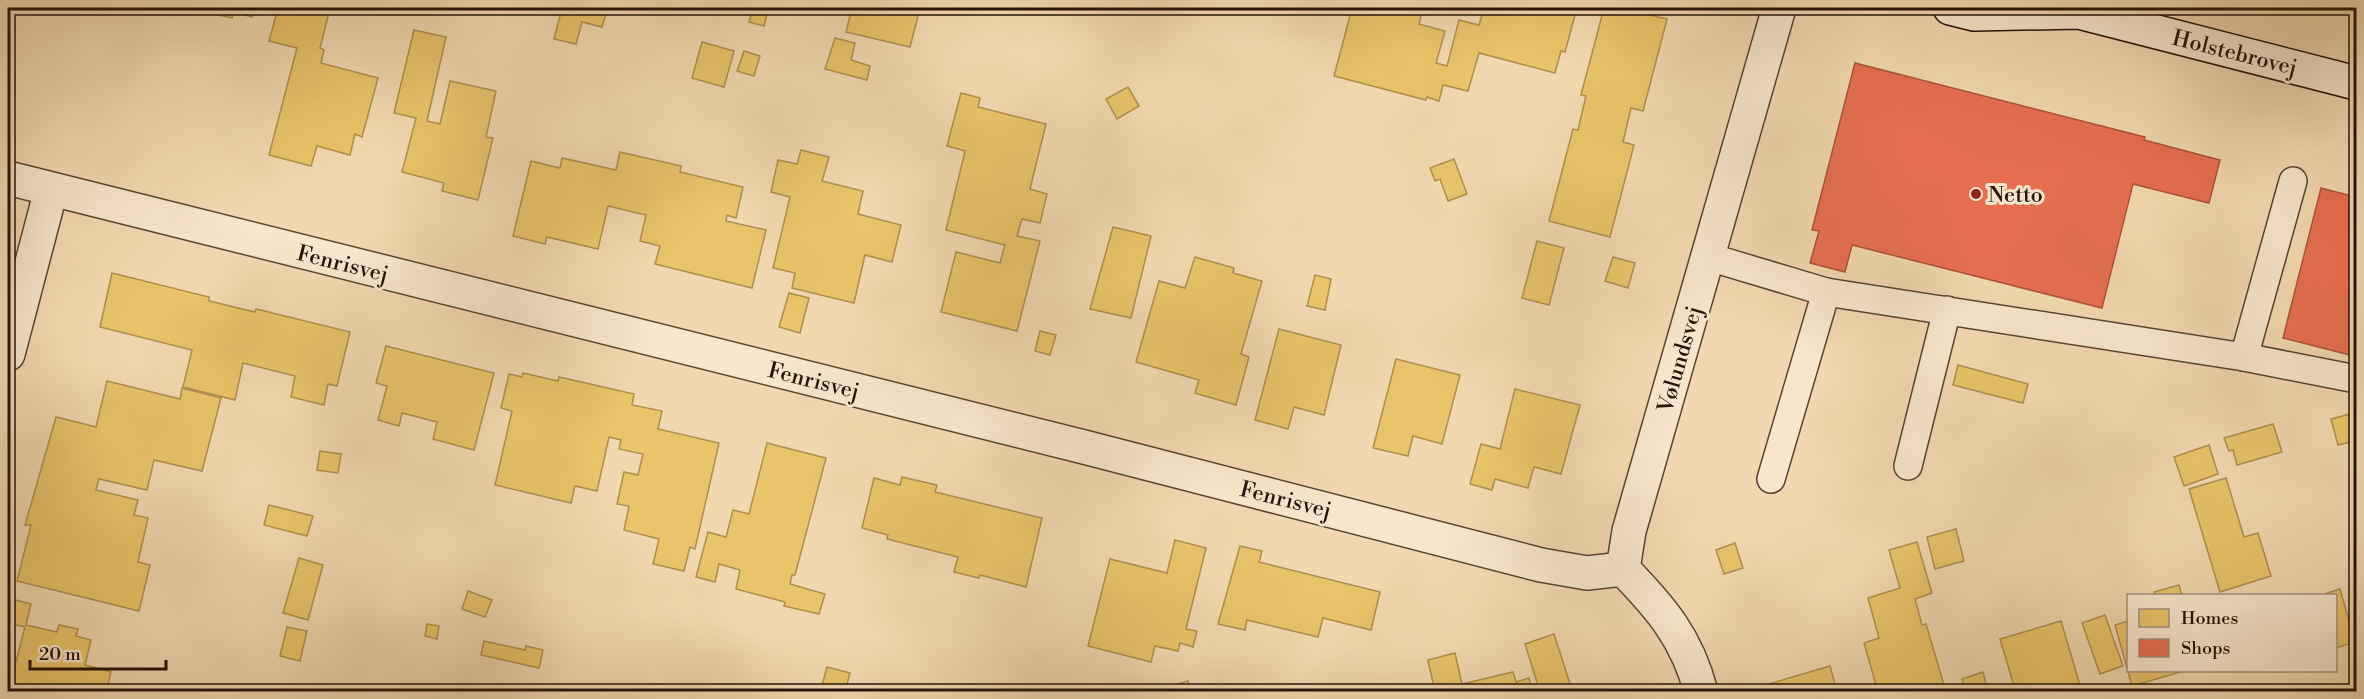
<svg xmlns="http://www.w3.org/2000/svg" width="2364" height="699" viewBox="0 0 2364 699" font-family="'Libre Bodoni',serif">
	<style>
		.homes { fill: #e9c46a; stroke: #ae8f4d; stroke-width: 1.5 }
		.shops { fill: #e76f51; stroke: #ad533b; stroke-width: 1.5 }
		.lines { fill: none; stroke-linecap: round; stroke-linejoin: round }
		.lane-casing { stroke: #584432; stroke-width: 30 }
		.street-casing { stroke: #584432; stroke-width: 36 }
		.secondary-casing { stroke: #251208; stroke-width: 36 }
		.lane { stroke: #f7e6cc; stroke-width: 27 }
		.street { stroke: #f7e6cc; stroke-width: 33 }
		.secondary { stroke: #f7e6cc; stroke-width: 33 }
		.poi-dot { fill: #8f2418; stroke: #f7e6cc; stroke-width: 2 }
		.labels { text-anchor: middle; stroke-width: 6; stroke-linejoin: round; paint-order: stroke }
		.street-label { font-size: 22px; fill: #251208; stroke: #f7e6cc }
		.poi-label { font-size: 22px; fill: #251208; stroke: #f7e6cc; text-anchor: start }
	</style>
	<rect width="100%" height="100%" fill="#f2d8b0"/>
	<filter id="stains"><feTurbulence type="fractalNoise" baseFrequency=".00333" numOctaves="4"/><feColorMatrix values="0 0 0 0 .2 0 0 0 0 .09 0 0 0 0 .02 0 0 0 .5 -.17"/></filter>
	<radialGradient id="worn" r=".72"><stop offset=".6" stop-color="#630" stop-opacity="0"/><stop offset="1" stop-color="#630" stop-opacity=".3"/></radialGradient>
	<g class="homes">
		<path d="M184 8H254L252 17 234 12 232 18Z"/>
		<path d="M278 8H330L320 48 324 50 321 63 378 78 362 137 355 134 350 155 317 146 311 166 269 155 297 48 269 41Z"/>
		<path d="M562 8H608L602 27 582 22 576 44 554 39Z"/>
		<path d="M753 8 768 11 764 26 749 22Z"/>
		<path d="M852 8H920L910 47 846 32Z"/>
		<path d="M1352 8H1423L1419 24 1445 31 1436 63 1447 66 1459 20 1479 25 1484 8H1577L1565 52 1561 51 1555 73 1479 53 1468 91 1443 85 1439 101 1427 97 1426 100 1334 76Z"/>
		<path d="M1604 8H1621L1667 19 1643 111 1631 108 1623 142 1634 145 1610 237 1549 221 1573 129 1578 130 1586 96 1581 95Z"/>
		<path d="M414 30 446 37 427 121 440 124 450 81 496 91 486 137 493 138 478 200 442 191 444 183 402 172 416 118 394 113Z"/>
		<path d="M835 38 855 43 851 60 870 66 867 80 825 69Z"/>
		<path d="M702 42 734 51 724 87 692 78Z"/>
		<path d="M744 51 760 56 754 76 737 71Z"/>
		<path d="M1128 87 1139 106 1117 119 1106 99Z"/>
		<path d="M961 93 980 98 978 107 1046 124 1030 189 1047 194 1040 223 1022 219 1017 236 1040 241 1017 331 941 312 956 252 1000 263 1005 245 946 230 965 151 947 146Z"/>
		<path d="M801 150 829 157 822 181 863 191 858 214 901 225 892 262 865 255 854 303 792 288 795 273 773 268 790 197 771 192 778 160 797 164Z"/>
		<path d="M620 152 681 166 680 172 743 187 736 218 727 215 726 221 766 230 752 288 655 264 660 246 640 241 646 215 608 206 598 249 547 237 545 244 513 236 531 161 560 168 562 158 616 170Z"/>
		<path d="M1454 159 1467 194 1448 201 1440 179 1435 181 1430 168Z"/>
		<path d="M1113 227 1151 236 1131 318 1090 309Z"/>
		<path d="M1537 241 1564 248 1549 305 1522 298Z"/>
		<path d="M1195 257 1234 268 1233 273 1262 281 1241 354 1249 357 1236 405 1195 393 1199 380 1136 362 1159 281 1185 288Z"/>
		<path d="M1613 257 1635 263 1628 288 1605 281Z"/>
		<path d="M112 273 209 297V301L255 312 256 309 350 332 337 386 328 384 324 405 291 397 295 376 243 363 235 400 183 387 192 350 100 327Z"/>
		<path d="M1315 275 1331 279 1325 310 1307 306Z"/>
		<path d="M789 293 809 298 800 333 779 327Z"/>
		<path d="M1279 329 1341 345 1324 415 1294 407 1288 429 1255 420Z"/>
		<path d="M1040 331 1056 335 1050 355 1035 351Z"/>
		<path d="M386 346 494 373 474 450 433 439 437 422 402 413 399 426 378 420 387 386 376 383Z"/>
		<path d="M1396 359 1460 375 1442 444 1413 436 1408 456 1373 448Z"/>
		<path d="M1958 365 2028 384 2023 403 1953 385Z"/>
		<path d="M523 373 558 381 559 377 634 394 632 405 662 411 658 429 719 443 695 549 690 547 684 571 653 564 659 539 624 530 629 506 617 504 624 472 638 475 643 454 619 449 621 440 609 437 597 491 575 486 571 503 495 485 512 411 501 408 509 374 522 377Z"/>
		<path d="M107 381 180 399 182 388 221 398 202 471 154 460 147 490 99 479 96 490 138 500 134 515 148 518 138 562 150 565 139 611 17 581 31 525H25L56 417 96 427Z"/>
		<path d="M1515 389 1580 405 1561 474 1534 467 1528 488 1495 479 1492 490 1470 484 1481 444 1500 449Z"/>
		<path d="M2350 414 2356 441 2338 445 2331 419Z"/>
		<path d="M2273 424 2282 452 2237 465 2233 450 2229 451 2224 438Z"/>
		<path d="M767 443 826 458 795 575H792L790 584 825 594 819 614 784 606 785 602 736 589 740 570 719 564 715 582 696 577 708 532 726 537 733 510 749 514Z"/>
		<path d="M2209 445 2218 474 2184 486 2174 457Z"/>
		<path d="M320 451 341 454 338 473 317 470Z"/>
		<path d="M902 477 937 485 935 492 1042 518 1026 587 980 575 979 578 954 572 958 557 887 539 888 535 862 528 874 478 900 485Z"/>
		<path d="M2226 478 2244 537 2258 533 2271 576 2220 592 2189 489Z"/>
		<path d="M269 505 313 516 307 536 264 525Z"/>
		<path d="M1956 529 1964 561 1935 569 1927 537Z"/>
		<path d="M1175 540 1206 548 1186 629 1197 631 1193 647 1180 643 1178 651 1155 646 1151 662 1088 646 1110 559 1167 573Z"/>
		<path d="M1917 542 1932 593 1915 599 1922 625 1926 624 1946 692H1878L1864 643 1879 638 1868 598 1900 588 1889 550Z"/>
		<path d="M1735 543 1743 568 1724 574 1716 550Z"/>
		<path d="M1240 546 1262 551 1259 562 1380 592 1371 630 1323 618 1318 637 1247 620 1245 630 1218 624Z"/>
		<path d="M299 558 323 565 308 620 283 613Z"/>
		<path d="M2179 585 2182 596H2155L2154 592Z"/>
		<path d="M2340 589 2355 642 2336 648V596H2318Z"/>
		<path d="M468 591 492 600 485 617 462 609Z"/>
		<path d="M8 598 31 604 26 625 57 632 59 625 78 629 76 636 91 640 85 665 111 672 106 692H8L25 627 8 623Z"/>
		<path d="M2105 615 2123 666 2100 674 2082 623Z"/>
		<path d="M2061 621 2082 692H1994L2014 686 2000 639Z"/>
		<path d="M2128 621V670H2187L2132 686 2115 625Z"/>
		<path d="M427 624 439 626 437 639 425 636Z"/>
		<path d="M287 627 307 631 300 661 280 656Z"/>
		<path d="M1554 634 1572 690 1540 692 1525 644Z"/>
		<path d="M484 641 525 650 526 646 543 650 539 668 481 655Z"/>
		<path d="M1455 653 1462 684 1513 672 1516 682 1529 678 1532 692H1435L1428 660Z"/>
		<path d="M1830 666 1837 692H1745V691Z"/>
		<path d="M827 667 850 673 845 692H820Z"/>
		<path d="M1983 672 1988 692H1966L1962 679Z"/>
		<path d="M1188 681 1191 692H1151Z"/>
		<path d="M701 686 725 692H700Z"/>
	</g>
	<g class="shops">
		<path d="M1855 63 2145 137 2144 140 2220 160 2209 203 2133 184 2102 308 1852 245 1845 272 1810 263 1819 231 1812 230Z"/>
		<path d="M2321 188 2356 197V346L2354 356 2283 338Z"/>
	</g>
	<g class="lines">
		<g class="lane-casing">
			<g id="lane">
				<path d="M1709 257 1826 292 2244 357 2356 379"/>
				<path d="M2244 357 2293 181"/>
				<path d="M1908 466 1947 310"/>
				<path d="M1771 479 1826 292"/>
			</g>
		</g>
		<g class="street-casing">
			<g id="street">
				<path d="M8 178 1084 447 1541 565 1587 573 1623 569"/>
				<path d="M8 354 51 190"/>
				<path d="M1623 569 1629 531 1779 8"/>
				<path d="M1623 569C1661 608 1687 638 1701 692"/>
			</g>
		</g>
		<g class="secondary-casing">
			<path id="secondary" d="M1950 8 1974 14 2079 12 2356 83"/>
		</g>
		<use href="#lane" class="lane"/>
		<use href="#street" class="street"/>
		<use href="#secondary" class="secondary"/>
	</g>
	<circle class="poi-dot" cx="1976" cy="194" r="6"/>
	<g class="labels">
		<g class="street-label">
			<text transform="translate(2235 52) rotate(14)" y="8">Holstebrovej</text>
			<text transform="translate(343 263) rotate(14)" y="8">Fenrisvej</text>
			<text transform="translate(1679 359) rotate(-74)" y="8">Vølundsvej</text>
			<text transform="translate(814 380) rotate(14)" y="8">Fenrisvej</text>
			<text transform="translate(1286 499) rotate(14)" y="8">Fenrisvej</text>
		</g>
		<g class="poi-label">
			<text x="1988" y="202">Netto</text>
		</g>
	</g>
	<rect width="2364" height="699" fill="none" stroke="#f2d8b0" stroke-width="30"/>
	<rect x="9" y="9" width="2346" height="681" fill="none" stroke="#251208" stroke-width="3"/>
	<rect x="15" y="15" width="2334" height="669" fill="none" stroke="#251208" stroke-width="1.5"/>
	<rect x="2127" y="594" width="210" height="78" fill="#f7e6cc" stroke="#a3917e" stroke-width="1.5"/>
	<rect x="2139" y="609" width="30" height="18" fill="#e9c46a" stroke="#a3917e" stroke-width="1.5"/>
	<text x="2181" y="624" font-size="18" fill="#251208">Homes</text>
	<rect x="2139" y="639" width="30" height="18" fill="#e76f51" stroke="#a3917e" stroke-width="1.5"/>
	<text x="2181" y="654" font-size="18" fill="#251208">Shops</text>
	<path d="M30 660v9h136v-9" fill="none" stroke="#251208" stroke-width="3"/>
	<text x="39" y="660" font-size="18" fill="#251208" stroke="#f7e6cc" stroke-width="4.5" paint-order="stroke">20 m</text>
	<rect width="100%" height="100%" filter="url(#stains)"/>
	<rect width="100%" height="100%" fill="url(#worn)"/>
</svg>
